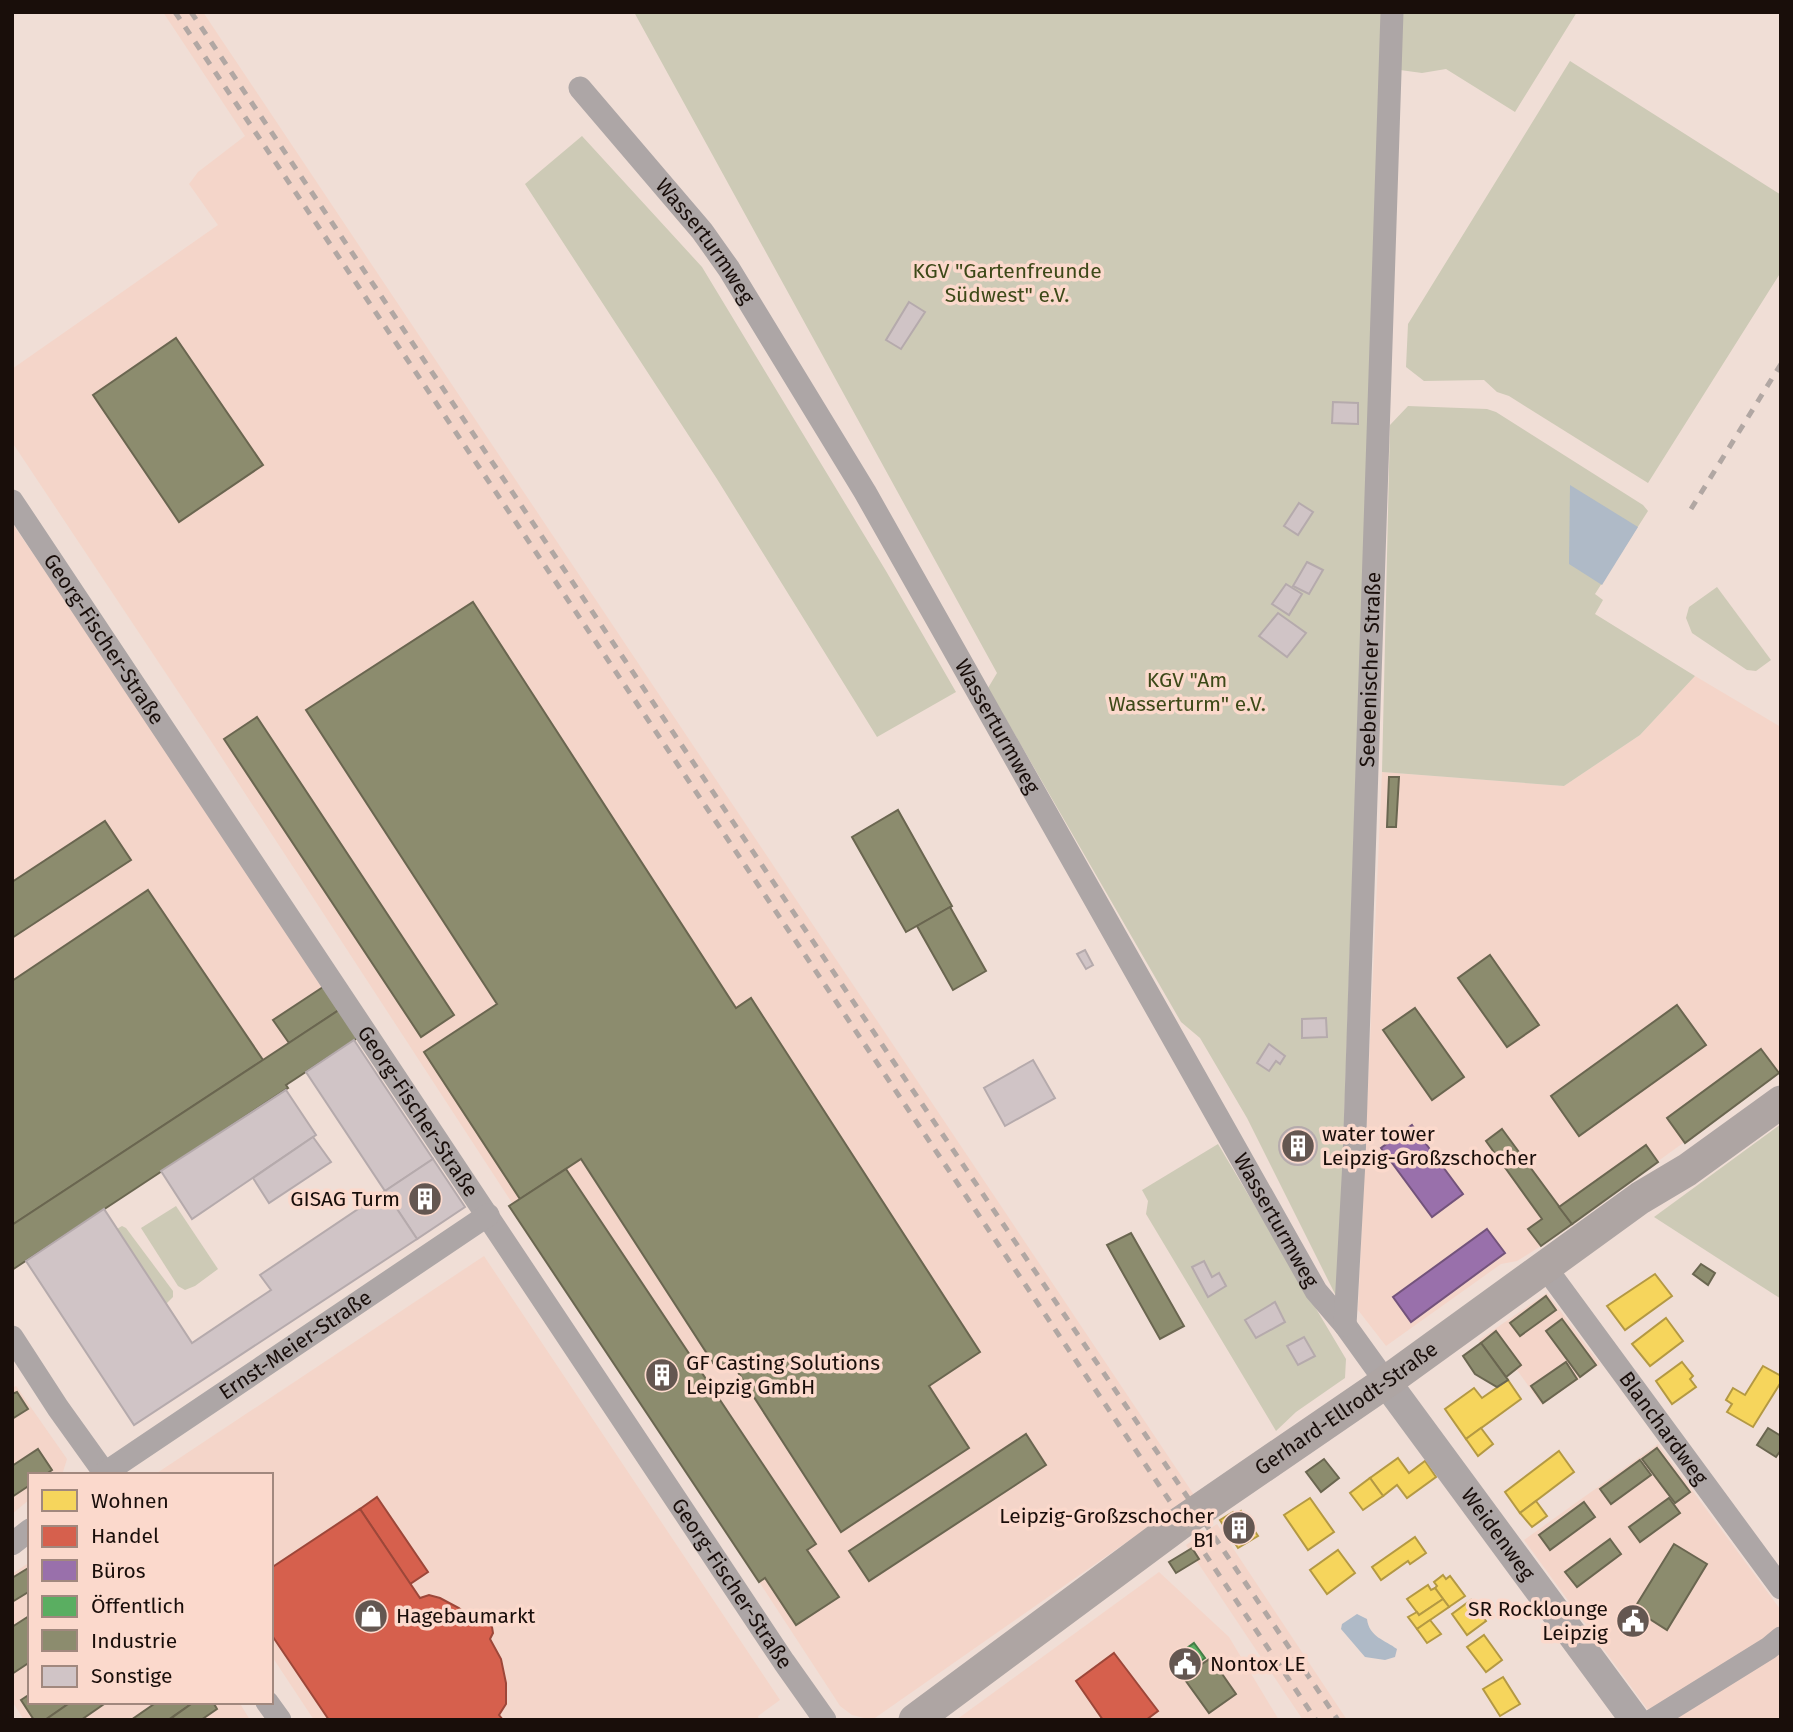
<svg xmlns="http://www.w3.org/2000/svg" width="1793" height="1732" viewBox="0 0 1793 1732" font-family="'Fira Sans',sans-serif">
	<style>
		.built { fill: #f4d5c9 }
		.green { fill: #cdcab6 }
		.water { fill: #afbac7 }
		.homes { fill: #f6d55c; stroke: #b49943; stroke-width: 2 }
		.shops { fill: #d6604d; stroke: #9d4739; stroke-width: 2 }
		.offices { fill: #9970ab; stroke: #73537b; stroke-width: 2 }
		.public { fill: #5aae61; stroke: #467e47; stroke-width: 2 }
		.industry { fill: #8c8c6e; stroke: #6a6650; stroke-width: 2 }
		.building { fill: #d0c4c6; stroke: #b5aaac; stroke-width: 2 }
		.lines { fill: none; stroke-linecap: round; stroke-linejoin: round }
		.minor { stroke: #ada6a6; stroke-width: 23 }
		.tertiary { stroke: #ada6a6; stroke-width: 30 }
		.secondary { stroke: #aea5a3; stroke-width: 33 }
		.rail { stroke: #b1a7a3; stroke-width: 5; stroke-dasharray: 9 9; stroke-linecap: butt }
		.labels { text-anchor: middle; stroke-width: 7; stroke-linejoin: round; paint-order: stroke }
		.street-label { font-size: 21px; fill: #190e0a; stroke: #fbd9cc }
		.park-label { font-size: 21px; fill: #3d4918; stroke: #fbd9cc }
		.poi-label { font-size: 21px; fill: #190e0a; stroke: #fbd9cc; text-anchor: start }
	</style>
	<rect width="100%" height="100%" fill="#f0ded6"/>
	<g class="built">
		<path d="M163 12H203L1194 1495 872 1720 852 1715 840 1706 831 1692 207 735 12 442V369L218 225 189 184 198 172 245 136Z"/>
		<path d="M12 523 345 1006 12 1225Z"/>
		<path d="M1695 676 1781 727V1072L1541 1246 1517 1261 1501 1264 1386 1346 1358 1310 1382 772 1564 786 1640 735Z"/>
		<path d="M484 1256 780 1700 758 1716 759 1720H314L271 1655V1475H154Z"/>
		<path d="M1547 1293 1600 1364 1542 1405 1517 1370 1506 1377 1479 1340Z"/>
		<path d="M16 1386 67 1459 63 1472 60 1475H30V1499L12 1514V1388Z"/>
		<path d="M1658 1444 1780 1609 1781 1626 1777 1634 1648 1710 1524 1540Z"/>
		<path d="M1217 1524 1347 1720H1303L1186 1545Z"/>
		<path d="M30 1562V1702H239L250 1720H24L12 1701V1574Z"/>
		<path d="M1159 1572 1229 1637 1279 1720H956Z"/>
		<path d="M1781 1653V1720H1668Z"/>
	</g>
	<g class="green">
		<path d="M634 12H1382L1338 1300 1247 1118 1200 1038 1181 1022 988 688 997 673Z"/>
		<path d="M1403 12H1577L1515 112 1446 69 1422 73 1400 70Z"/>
		<path d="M1570 61 1781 195V272L1648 483 1509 396 1497 392 1484 380 1424 381 1406 367 1408 324Z"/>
		<path d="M582 136 702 267 886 571 956 692 877 737 717 479 525 184Z"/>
		<path d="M1408 406 1487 409 1496 412 1643 505 1648 511 1595 594 1603 600 1595 614 1695 676 1640 735 1564 786 1382 772 1390 425Z"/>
		<path d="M1717 587 1771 660 1756 671 1747 670 1692 633 1686 618 1689 607Z"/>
		<path d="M1781 1124V1299L1654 1217Z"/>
		<path d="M1218 1144 1346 1359 1345 1378 1296 1412 1276 1431 1146 1214 1148 1201 1142 1190Z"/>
		<path d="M176 1206 218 1269 195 1286 185 1290 178 1286 141 1228Z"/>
		<path d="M122 1226 126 1228 173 1291V1297L166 1304 117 1229Z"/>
	</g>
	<g class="water">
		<path d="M1570 485 1638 527 1602 585 1569 564Z"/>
		<path d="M1357 1614 1367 1619C1369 1637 1385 1640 1397 1649L1395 1657 1385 1660 1365 1657 1341 1629 1342 1624Z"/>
	</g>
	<g class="homes">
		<path d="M1655 1274 1672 1296 1625 1330 1607 1306Z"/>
		<path d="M1666 1318 1683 1341 1650 1366 1632 1344Z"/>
		<path d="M1682 1362 1693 1376 1690 1379 1696 1387 1672 1404 1656 1381Z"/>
		<path d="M1763 1366 1781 1376V1382L1753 1427 1727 1412 1732 1404 1726 1400 1733 1388 1745 1395Z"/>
		<path d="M1508 1380 1521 1399 1466 1439 1445 1409 1474 1388 1482 1398Z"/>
		<path d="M1481 1428 1493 1444 1478 1456 1466 1439Z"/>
		<path d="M1559 1451 1574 1472 1520 1513 1505 1492Z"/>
		<path d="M1398 1458 1409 1473 1425 1461 1436 1477 1407 1498 1397 1485 1383 1496 1370 1478Z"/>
		<path d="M1370 1478 1383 1496 1363 1510 1350 1493Z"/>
		<path d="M1310 1498 1334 1532 1308 1550 1284 1515Z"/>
		<path d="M1536 1501 1547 1516 1532 1527 1520 1513Z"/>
		<path d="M1241 1511 1258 1536 1238 1548 1220 1520 1233 1512 1235 1515Z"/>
		<path d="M1415 1537 1426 1553 1410 1564 1408 1561 1381 1580 1372 1567Z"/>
		<path d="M1338 1550 1355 1573 1327 1594 1310 1570Z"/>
		<path d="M1443 1575 1446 1579 1450 1576 1465 1596 1449 1607 1435 1588 1437 1586 1434 1582Z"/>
		<path d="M1428 1585 1431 1590 1435 1588 1443 1599 1419 1615 1407 1599Z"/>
		<path d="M1443 1599 1449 1607 1417 1629 1408 1617 1417 1612 1419 1615Z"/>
		<path d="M1471 1600 1486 1621 1467 1635 1452 1614Z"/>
		<path d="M1430 1620 1441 1634 1427 1643 1417 1629Z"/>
		<path d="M1484 1635 1502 1660 1486 1672 1467 1647Z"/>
		<path d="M1503 1677 1520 1704 1500 1716 1483 1689Z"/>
	</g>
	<g class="shops">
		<path d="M377 1497 428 1572 410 1584 360 1509Z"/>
		<path d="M360 1509 420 1598 429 1595 440 1598 459 1608 478 1624 485 1622 492 1627 493 1633 490 1639 501 1659 506 1683V1704L499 1715 503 1720H329L271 1634V1568Z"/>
		<path d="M1114 1653 1158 1711 1146 1720H1103L1076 1681Z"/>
	</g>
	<g class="offices">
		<path d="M1412 1125 1463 1194 1432 1217 1381 1148Z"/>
		<path d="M1487 1229 1505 1253 1411 1322 1393 1297Z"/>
	</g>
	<path class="public" d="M1194 1643 1205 1658 1183 1673 1173 1658Z"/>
	<g class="industry">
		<path d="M176 338 263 465 179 522 93 395Z"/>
		<path d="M473 602 736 1008 751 998 980 1352 929 1386 969 1448 841 1532 730 1360 717 1369 581 1159 520 1199 424 1052 497 1004 306 710Z"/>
		<path d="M257 717 454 1015 421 1037 224 739Z"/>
		<path d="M1389 777H1399L1396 827H1387Z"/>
		<path d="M898 810 952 906 906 932 852 837Z"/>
		<path d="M105 821 131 860 12 938V882Z"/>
		<path d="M148 890 263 1060 12 1225V981Z"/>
		<path d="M950 907 986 971 953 990 917 926Z"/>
		<path d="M1490 955 1539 1025 1507 1047 1458 978Z"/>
		<path d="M329 983 345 1006 289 1043 273 1020Z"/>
		<path d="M1677 1005 1706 1045 1579 1136 1551 1096Z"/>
		<path d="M345 1006 362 1035 286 1085 288 1088 12 1270V1225Z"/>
		<path d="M1415 1008 1464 1077 1432 1100 1383 1030Z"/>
		<path d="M1761 1049 1779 1073 1685 1143 1667 1118Z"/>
		<path d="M1502 1129 1572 1224 1541 1246 1528 1229 1542 1219 1486 1141Z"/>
		<path d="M1646 1145 1658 1162 1572 1224 1559 1207Z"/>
		<path d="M566 1169 816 1544 807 1550 839 1597 796 1625 765 1578 759 1582 509 1206Z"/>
		<path d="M1131 1233 1184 1326 1160 1339 1107 1245Z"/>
		<path d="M1701 1264 1715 1273 1708 1285 1693 1274Z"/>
		<path d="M1546 1296 1556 1310 1520 1336 1510 1323Z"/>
		<path d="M1562 1319 1596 1365 1580 1377 1546 1331Z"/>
		<path d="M1496 1331 1521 1365 1506 1377 1481 1343Z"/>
		<path d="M1481 1343 1508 1380 1497 1387 1475 1374 1463 1356Z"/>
		<path d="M1566 1362 1577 1379 1543 1403 1531 1386Z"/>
		<path d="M17 1392 28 1409 12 1419V1394Z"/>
		<path d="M1768 1428 1781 1436V1450L1776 1457 1757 1445Z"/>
		<path d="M1026 1434 1046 1465 869 1581 849 1551Z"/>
		<path d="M1657 1448 1690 1492 1675 1503 1642 1459Z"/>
		<path d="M38 1449 52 1470 45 1475H30V1485L12 1497V1466Z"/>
		<path d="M1324 1459 1339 1478 1321 1492 1306 1472Z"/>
		<path d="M1640 1460 1651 1475 1611 1504 1600 1489Z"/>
		<path d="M1669 1498 1680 1513 1640 1542 1629 1527Z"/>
		<path d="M1584 1502 1595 1517 1550 1550 1539 1535Z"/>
		<path d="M1610 1539 1621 1554 1577 1587 1565 1572Z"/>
		<path d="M1674 1544 1707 1564 1667 1630 1634 1609Z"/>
		<path d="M1192 1548 1199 1559 1176 1573 1169 1562Z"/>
		<path d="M30 1567V1591L12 1602V1578Z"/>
		<path d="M29 1616 30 1662 12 1674V1627Z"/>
		<path d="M1211 1658 1236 1694 1209 1713 1183 1677Z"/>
		<path d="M30 1694V1702H71L45 1720H34L21 1700Z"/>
		<path d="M71 1702H107L81 1720H45Z"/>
		<path d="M157 1702H194L168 1720H131Z"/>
		<path d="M194 1702H213L217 1709 201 1720H174L173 1717Z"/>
	</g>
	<g class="building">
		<path d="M909 302 925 312 901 349 886 340Z"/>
		<path d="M1333 402 1358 403V424L1332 423Z"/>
		<path d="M1299 503 1313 512 1298 535 1284 526Z"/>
		<path d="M1307 562 1323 570 1309 594 1293 586Z"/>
		<path d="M1286 584 1302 594 1289 615 1272 604Z"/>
		<path d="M1278 613 1306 633 1287 657 1259 636Z"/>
		<path d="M1085 950 1093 965 1086 969 1077 954Z"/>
		<path d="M1326 1018 1327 1037 1302 1038V1019Z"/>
		<path d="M354 1040 433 1159 385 1191 306 1072Z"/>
		<path d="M1269 1044 1285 1056 1280 1064 1276 1061 1269 1071 1257 1063Z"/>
		<path d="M1033 1060 1055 1098 1005 1126 984 1088Z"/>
		<path d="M286 1090 316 1135 192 1219 161 1171Z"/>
		<circle cx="1298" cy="1146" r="19"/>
		<path d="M313 1137 331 1162 269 1203 253 1178Z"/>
		<path d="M433 1159 465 1207 417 1239 385 1191Z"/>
		<path d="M385 1191 417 1239 134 1425 26 1261 104 1209 192 1343 271 1290 260 1275Z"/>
		<path d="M1204 1261 1212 1277 1219 1273 1226 1286 1208 1297 1192 1267Z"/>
		<path d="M1275 1302 1285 1322 1256 1338 1245 1320Z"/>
		<path d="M1304 1337 1315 1356 1298 1365 1287 1346Z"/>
	</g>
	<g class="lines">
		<g class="minor">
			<path id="s1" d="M580 88 702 231 729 269 865 492 1316 1291 1345 1325 1386 1382"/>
			<path id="s2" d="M12 501 784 1662 825 1720"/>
			<path id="s3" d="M1545 1267 1781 1588"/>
			<path id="s4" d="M1345 1325 1354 1161 1392 12"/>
			<path d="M12 1337 58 1408 106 1475"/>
			<path id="s5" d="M102 1475 488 1215"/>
			<path d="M12 1544 30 1530"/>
			<path d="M267 1702 280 1720"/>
			<path d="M1653 1720 1769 1648 1781 1638"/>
		</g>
		<path class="tertiary" id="s6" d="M1386 1382 1635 1720"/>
		<path class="secondary" id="s7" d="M915 1720 1183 1521 1386 1382 1640 1198 1687 1170 1781 1102"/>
		<g class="rail">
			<path d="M175 12 1316 1720"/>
			<path d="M191 12 893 1061 1338 1720"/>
			<path d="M1691 509 1781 364"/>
		</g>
	</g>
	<defs>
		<g id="building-disc" transform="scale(1.75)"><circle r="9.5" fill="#645751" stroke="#fbd9cc"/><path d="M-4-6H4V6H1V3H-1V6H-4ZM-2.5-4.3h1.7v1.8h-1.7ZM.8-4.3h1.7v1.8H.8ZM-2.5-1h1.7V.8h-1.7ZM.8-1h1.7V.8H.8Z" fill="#fff"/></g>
		<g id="shop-disc" transform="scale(1.75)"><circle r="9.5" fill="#645751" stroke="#fbd9cc"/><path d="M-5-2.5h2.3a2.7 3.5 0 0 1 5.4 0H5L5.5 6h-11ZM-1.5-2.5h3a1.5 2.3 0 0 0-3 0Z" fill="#fff"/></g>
		<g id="civic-disc" transform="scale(1.75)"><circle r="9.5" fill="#645751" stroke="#fbd9cc"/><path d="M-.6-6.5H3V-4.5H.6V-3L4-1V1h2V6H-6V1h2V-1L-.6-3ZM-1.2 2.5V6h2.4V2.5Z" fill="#fff"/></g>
	</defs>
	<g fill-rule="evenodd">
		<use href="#building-disc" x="1298" y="1146"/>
		<use href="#building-disc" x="425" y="1199"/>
		<use href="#building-disc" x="662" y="1375"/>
		<use href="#building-disc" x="1239" y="1528"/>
		<use href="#shop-disc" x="371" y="1616"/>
		<use href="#civic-disc" x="1633" y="1621"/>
		<use href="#civic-disc" x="1185" y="1664"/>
	</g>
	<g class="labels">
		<g class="street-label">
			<text dy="7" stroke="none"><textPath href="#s1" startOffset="198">Wasserturmweg</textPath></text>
			<text dy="7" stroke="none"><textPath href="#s2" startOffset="166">Georg-Fischer-Straße</textPath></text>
			<text dy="7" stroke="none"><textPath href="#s4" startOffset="656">Seebenischer Straße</textPath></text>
			<text dy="7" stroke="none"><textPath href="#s1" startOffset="765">Wasserturmweg</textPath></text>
			<text dy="7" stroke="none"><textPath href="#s2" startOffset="733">Georg-Fischer-Straße</textPath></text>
			<text dy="7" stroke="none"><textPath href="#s1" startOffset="1332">Wasserturmweg</textPath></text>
			<text dy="7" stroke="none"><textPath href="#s5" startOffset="233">Ernst-Meier-Straße</textPath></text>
			<text dy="7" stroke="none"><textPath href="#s7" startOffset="532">Gerhard-Ellrodt-Straße</textPath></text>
			<text dy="7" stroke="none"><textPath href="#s3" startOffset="200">Blanchardweg</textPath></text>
			<text dy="7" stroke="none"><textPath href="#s6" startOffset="189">Weidenweg</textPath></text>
			<text dy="7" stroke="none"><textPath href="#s2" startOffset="1300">Georg-Fischer-Straße</textPath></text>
		</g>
		<g class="park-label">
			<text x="1007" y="278">KGV "Gartenfreunde<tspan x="1007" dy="24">Südwest" e.V.</tspan></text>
			<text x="1187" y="687">KGV "Am<tspan x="1187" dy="24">Wasserturm" e.V.</tspan></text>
		</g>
		<g class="poi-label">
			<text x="1322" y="1141">water tower<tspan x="1322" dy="24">Leipzig-Großzschocher</tspan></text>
			<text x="400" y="1206" text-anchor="end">GISAG Turm</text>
			<text x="686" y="1370">GF Casting Solutions<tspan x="686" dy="24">Leipzig GmbH</tspan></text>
			<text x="1214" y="1523" text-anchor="end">Leipzig-Großzschocher<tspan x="1214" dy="24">B1</tspan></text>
			<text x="1608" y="1616" text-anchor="end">SR Rocklounge<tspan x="1608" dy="24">Leipzig</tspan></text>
			<text x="396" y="1623">Hagebaumarkt</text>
			<text x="1210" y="1671">Nontox LE</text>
		</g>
	</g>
	<rect width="1793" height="1732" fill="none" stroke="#190e0a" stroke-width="28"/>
	<rect x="28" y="1473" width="245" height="231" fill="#fbd9cc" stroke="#a1887e" stroke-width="2"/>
	<rect x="42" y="1490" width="35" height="21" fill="#f6d55c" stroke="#a1887e" stroke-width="2"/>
	<text x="91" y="1508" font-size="21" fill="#190e0a">Wohnen</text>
	<rect x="42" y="1526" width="35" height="21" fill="#d6604d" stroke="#a1887e" stroke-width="2"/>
	<text x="91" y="1543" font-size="21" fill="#190e0a">Handel</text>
	<rect x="42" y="1560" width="35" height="21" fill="#9970ab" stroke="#a1887e" stroke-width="2"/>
	<text x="91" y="1578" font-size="21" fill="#190e0a">Büros</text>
	<rect x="42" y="1596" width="35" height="21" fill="#5aae61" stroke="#a1887e" stroke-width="2"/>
	<text x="91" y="1613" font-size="21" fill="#190e0a">Öffentlich</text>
	<rect x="42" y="1630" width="35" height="21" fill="#8c8c6e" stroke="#a1887e" stroke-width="2"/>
	<text x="91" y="1648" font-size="21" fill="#190e0a">Industrie</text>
	<rect x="42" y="1666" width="35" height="21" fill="#d0c4c6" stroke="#a1887e" stroke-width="2"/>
	<text x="91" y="1683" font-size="21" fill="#190e0a">Sonstige</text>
</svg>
